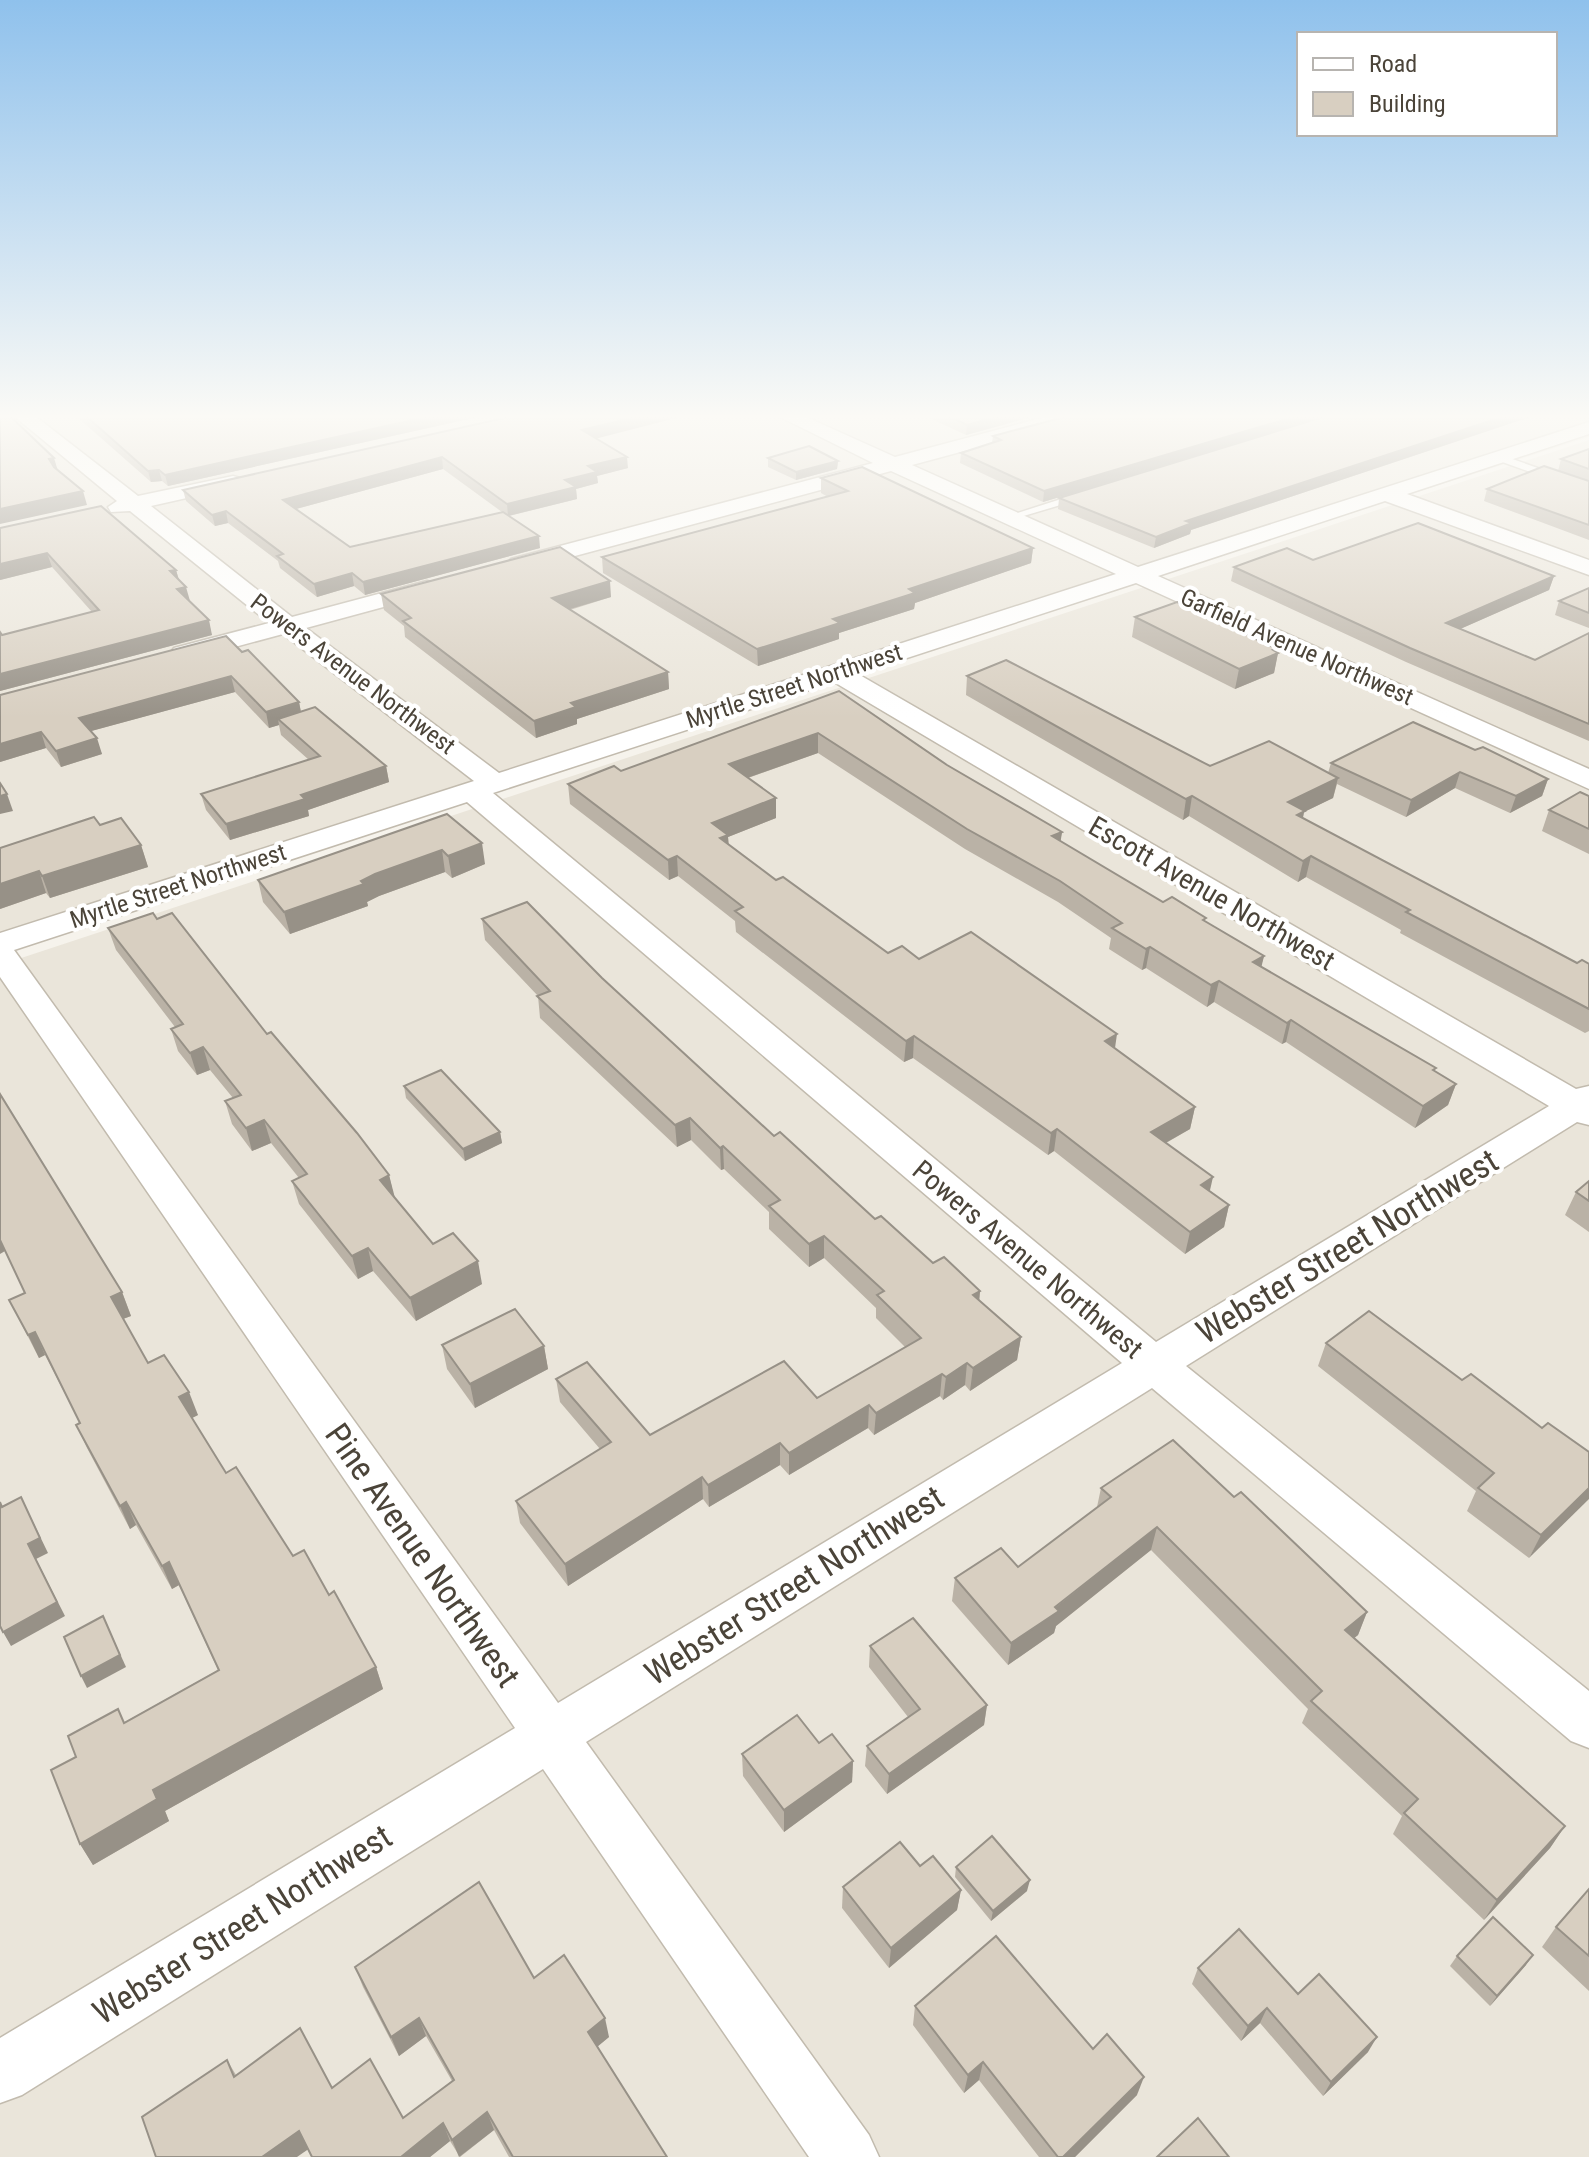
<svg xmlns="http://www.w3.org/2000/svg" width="1589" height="2157" viewBox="0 0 1589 2157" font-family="'Roboto Condensed',sans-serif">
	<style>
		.residential { fill: #eae5da }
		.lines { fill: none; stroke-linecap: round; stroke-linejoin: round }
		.lane-casing { stroke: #c2bbae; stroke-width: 3 }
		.street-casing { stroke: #c2bbae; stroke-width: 3 }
		.lane { fill: #fff; fill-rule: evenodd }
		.street { fill: #fff; fill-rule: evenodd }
		.wall { fill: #bab2a6; fill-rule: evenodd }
		.shaded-wall { fill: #979187 }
		.building { fill: #d8cfc1; stroke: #979187; stroke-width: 2 }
		.labels { text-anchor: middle; stroke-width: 8; stroke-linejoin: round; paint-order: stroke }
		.far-street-label { font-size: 24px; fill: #4b4439; stroke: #fff }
		.street-label { font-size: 28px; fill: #4b4439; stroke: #fff }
		.near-street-label { font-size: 34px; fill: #4b4439; stroke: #fff }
	</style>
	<rect width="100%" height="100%" fill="#f6f3ec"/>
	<g class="residential">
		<path d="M11 416H1589V437L0 946V418Z"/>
		<path d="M1589 440V2157H0V965Z"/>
	</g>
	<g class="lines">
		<g class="lane-casing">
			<g id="lane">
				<path d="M1498 454 1589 486V493L1494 459V455Z"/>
				<path d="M1080 493 1085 496 1084 498 1010 520 1005 517Z"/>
			</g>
		</g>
		<g class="street-casing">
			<path id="street" d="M14 416H35L138 496 233 476 240 478 244 482 240 486 151 506 292 617 427 581 435 583 439 588 435 593 306 628 499 773 1116 574 891 471 519 571 507 564 511 559 873 463 778 416H804L895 457 1049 416H1081L1079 420 912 465 1138 567 1589 422V434L1407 494 1589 560V575L1385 501 1158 576 1589 769V789L1136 583 858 674 1576 1089 1589 1086V1125L1577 1122 1186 1366 1589 1691V1748L1571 1741 1152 1388 586 1742 869 2135 879 2157H809L543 1769 22 2095 0 2103V2038L515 1728 0 977V933L474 781 283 634 183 661 174 658 170 653 174 648 269 623 130 511 111 512 108 507 117 501ZM834 682 1549 1106 1156 1342 493 793ZM467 802 1122 1363 558 1703 14 950Z"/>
		</g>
		<use href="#lane" class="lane"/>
		<use href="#street" class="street"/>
	</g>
	<g class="wall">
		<path d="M76 416H482L168 486 162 481 151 482Z"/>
		<path d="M925 416H1035L966 435Z"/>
		<path d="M1068 416H1533L1191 530 1190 534 1154 548 1058 509 1059 498 1155 469 1043 502 960 463 961 453 992 443 993 436Z"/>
		<path d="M596 438 628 468 597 476 598 483 576 489 577 499 509 516 540 548 365 595 354 586 317 597 280 568 278 561 228 523 215 526 186 501 183 490ZM443 469 502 512 350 547 296 509Z"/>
		<path d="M1589 449V540L1484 501 1487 489 1558 471 1561 459Z"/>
		<path d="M768 458 838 461 837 469 796 480 768 467Z"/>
		<path d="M821 478 1033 548 1031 563 915 603 914 609 839 633V639L758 666 603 573 602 557 828 497 821 493Z"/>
		<path d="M0 528 176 570 179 580 189 601 212 635 0 691V632L2 635 92 612 52 567 0 580Z"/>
		<path d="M1313 560 1554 576 1549 590 1460 629 1535 660 1589 634V741L1406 662 1231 581 1234 567Z"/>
		<path d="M1589 588V628L1555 615 1559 601Z"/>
		<path d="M381 594 611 597 570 610 668 672 669 689 577 719V724L536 738 405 637 404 626 384 610Z"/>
		<path d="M1135 617 1276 652 1278 653 1274 673 1235 689 1132 637Z"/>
		<path d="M242 652 299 702 301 712 386 766 389 782 308 810 309 816 230 840 206 810 201 794 309 760 281 735 279 725 269 728 235 692 91 731 102 754 61 767 46 748 0 762V695Z"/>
		<path d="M967 676 1210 766 1328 773 1331 763 1475 750 1548 779 1542 796 1510 813 1455 788 1406 817 1337 784 1333 798 1304 812 1303 818 1577 963 1589 964V1031L1585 1033 1400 933 1401 930 1306 877 1298 882 1189 816 1183 820 966 695Z"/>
		<path d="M839 691 947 765 1062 832 1060 842 1163 902 1205 921 1264 956 1261 966 1456 1084 1448 1105 1415 1128 1286 1042 1282 1044 1214 1002 1207 1007 1146 968 1142 970 1109 949 1111 938 1058 902 965 849 818 753 748 778 776 818 728 837 729 845 776 880 888 953 919 959 1115 1048 1195 1107 1190 1129 1166 1143 1210 1191 1229 1205 1224 1227 1185 1254 1054 1151 1048 1155 913 1058 904 1062 736 932 735 921 678 876 669 880 570 804 568 784 621 771Z"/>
		<path d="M1589 796V854L1542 831 1549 810Z"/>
		<path d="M447 814 485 864 452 878 445 872 379 896 367 902 368 906 290 934 263 902 258 880Z"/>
		<path d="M100 825 141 845 148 867 50 898 46 893 0 909V848Z"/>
		<path d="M157 919 267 1034 389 1175 394 1197 433 1244 482 1284 416 1321 373 1271 358 1279 299 1204 292 1181 299 1178 271 1143 252 1151 232 1124 225 1101 233 1098 210 1070 197 1075 178 1051 171 1029 175 1027 116 950 108 928Z"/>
		<path d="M482 919 602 978 774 1136 875 1219 933 1263 980 1291 979 1301 1021 1337 1017 1360 970 1391 965 1385 943 1400 940 1396 874 1435 868 1428 789 1475 780 1465 709 1507 703 1499 568 1586 520 1523 516 1501 600 1449 560 1402 556 1379 650 1435 817 1398 905 1347 876 1318V1308L824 1258 809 1267 769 1229V1212L724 1169 721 1170 691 1140 677 1147 540 1018 538 996 485 940Z"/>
		<path d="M404 1086 500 1132 502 1143 465 1161 406 1098Z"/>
		<path d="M0 1094 122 1292 131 1316 123 1319 148 1363 198 1415 192 1418 226 1473 293 1556 329 1595 376 1667 383 1689 165 1811 169 1821 93 1865 80 1844 76 1757 125 1722 218 1670 179 1585 172 1589 136 1525 130 1529 87 1448 76 1425 80 1423 45 1355 39 1358 9 1300 25 1293 5 1251Z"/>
		<path d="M1589 1181V1232L1565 1215 1576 1192Z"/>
		<path d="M1326 1343 1462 1380 1542 1428 1589 1452 1529 1558 1467 1511 1476 1491 1318 1366Z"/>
		<path d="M442 1345 544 1346 548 1369 475 1408 447 1369Z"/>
		<path d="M1101 1488 1234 1497 1367 1612 1358 1635 1354 1638 1565 1826 1550 1848 1484 1920 1393 1834 1402 1816 1302 1723 1308 1709 1151 1550 1056 1626 1054 1633 1008 1665 952 1601 955 1578 1018 1567 1097 1507Z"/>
		<path d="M870 1646 987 1705 984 1725 887 1794 865 1766 867 1746 908 1717 869 1667Z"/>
		<path d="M819 1743 853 1761 852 1782 784 1832 743 1776 742 1754Z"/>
		<path d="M920 1866 961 1890 957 1910 889 1968 842 1908 843 1887Z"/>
		<path d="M956 1867 1027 1891 991 1921 955 1877Z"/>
		<path d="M1589 1889V1991L1542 1947 1556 1927Z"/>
		<path d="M1457 1956 1526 1965 1490 2006 1450 1966Z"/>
		<path d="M355 1967 534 1978 609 2037 597 2047 667 2157H509L494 2130 460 2157 450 2141 430 2157H312L308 2149 156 2157 227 2060 236 2075 332 2088 403 2118 452 2081 426 2036 399 2056 363 1987Z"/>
		<path d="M1198 1968 1368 2052 1323 2096 1260 2023 1241 2041 1192 1984Z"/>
		<path d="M915 2006 1093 2049 1137 2095 1075 2157H1039L979 2080 964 2093 913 2025Z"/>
	</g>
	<g class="shaded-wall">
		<path d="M431 416H482L168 486 165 475Z"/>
		<path d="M640 416H684L583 442 582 430Z"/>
		<path d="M998 416H1035L966 435 967 425Z"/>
		<path d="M1297 416H1329L1043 502 1044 491Z"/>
		<path d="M1505 416H1533L1191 530 1190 534 1154 548 1156 537 1186 521Z"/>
		<path d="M442 457 443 469 285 512 283 500Z"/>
		<path d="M627 457 628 468 597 476 598 483 576 489 577 499 508 516 507 504 565 480 588 466Z"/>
		<path d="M54 458 58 471 49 459Z"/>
		<path d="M838 461 837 469 796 480V472Z"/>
		<path d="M159 470 162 481 151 482 148 471Z"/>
		<path d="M83 491 87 505 0 524V509Z"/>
		<path d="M226 511 228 523 215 526 212 515Z"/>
		<path d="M539 536 540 548 365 595 363 582Z"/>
		<path d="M1033 548 1031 563 915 603 914 609 839 633V639L758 666 757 649 909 589Z"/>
		<path d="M47 553 52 567 0 580V564Z"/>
		<path d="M176 570 180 584 170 571Z"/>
		<path d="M352 573 354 586 317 597 314 584Z"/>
		<path d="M1554 576 1549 590 1442 637 1446 623Z"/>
		<path d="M610 581 611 597 553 614 552 598Z"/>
		<path d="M186 587 190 601 177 589Z"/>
		<path d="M209 620 212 635 0 691V674Z"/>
		<path d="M1277 649 1275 654 1278 653 1274 673 1235 689 1239 669Z"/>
		<path d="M668 672 669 689 577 719V724L536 738 534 721 571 703Z"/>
		<path d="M231 676 235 692 84 733 79 718Z"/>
		<path d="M299 702 302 718 278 719 279 725 269 728 266 712Z"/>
		<path d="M41 732 46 748 0 762V744Z"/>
		<path d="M818 733V753L730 784 729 764Z"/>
		<path d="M97 738 102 754 61 767 56 751Z"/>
		<path d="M386 766 389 782 308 810 309 816 230 840 226 824 301 795Z"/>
		<path d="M1460 772 1455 788 1406 817 1411 800Z"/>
		<path d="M1338 778 1333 798 1304 812 1300 831 1288 802Z"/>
		<path d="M1548 779 1542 796 1510 813 1516 796Z"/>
		<path d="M7 794 13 811 0 814V796Z"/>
		<path d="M1192 796 1189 816 1183 820 1186 799Z"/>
		<path d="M776 798V818L728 837 729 855 712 823Z"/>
		<path d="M1062 832 1059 852 1052 836Z"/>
		<path d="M482 843 485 864 452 878 448 856Z"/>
		<path d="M141 845 148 867 50 898 42 876Z"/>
		<path d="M442 850 445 872 379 896 367 902 368 906 290 934 284 912 375 874Z"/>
		<path d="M677 856 678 876 669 880 668 860Z"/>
		<path d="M1311 856 1306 877 1298 882 1303 861Z"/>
		<path d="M39 871 46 893 0 909V884Z"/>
		<path d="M1150 947 1146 968 1142 970 1146 949Z"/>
		<path d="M1264 956 1259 977 1253 962Z"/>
		<path d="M1219 981 1214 1002 1207 1007 1211 985Z"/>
		<path d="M1291 1020 1286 1042 1282 1044 1287 1023Z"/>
		<path d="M1117 1034 1114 1055 1105 1041Z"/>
		<path d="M914 1036 913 1058 904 1062 906 1041Z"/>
		<path d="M203 1047 210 1070 197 1075 190 1053Z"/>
		<path d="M1456 1084 1448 1105 1415 1128 1423 1106Z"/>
		<path d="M1195 1107 1190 1129 1146 1154 1151 1132Z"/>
		<path d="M690 1118 691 1140 677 1147 675 1125Z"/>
		<path d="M264 1120 271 1143 252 1151 246 1128Z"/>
		<path d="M1057 1129 1054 1151 1048 1155 1051 1133Z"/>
		<path d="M500 1132 502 1143 465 1161 463 1149Z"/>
		<path d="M723 1146 724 1169 721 1170 720 1148Z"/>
		<path d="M389 1175 395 1198 380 1180Z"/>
		<path d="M1213 1177 1208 1199 1201 1185Z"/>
		<path d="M1229 1205 1224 1227 1185 1254 1190 1232Z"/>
		<path d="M824 1236V1258L809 1267V1244Z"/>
		<path d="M0 1240 5 1251 0 1254Z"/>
		<path d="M368 1248 373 1271 358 1279 352 1256Z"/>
		<path d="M478 1261 482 1284 416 1321 410 1298Z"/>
		<path d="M980 1291 978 1314 973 1295Z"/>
		<path d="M122 1292 131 1316 120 1320 111 1297Z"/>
		<path d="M35 1332 45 1355 39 1358 28 1335Z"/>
		<path d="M1021 1337 1017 1360 970 1391 973 1368Z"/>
		<path d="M544 1346 548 1369 475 1408 470 1384Z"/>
		<path d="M967 1363 965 1385 943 1400 946 1377Z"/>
		<path d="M942 1374 940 1396 874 1435 876 1413Z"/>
		<path d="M189 1392 198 1415 188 1420 179 1397Z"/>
		<path d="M869 1405 868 1428 789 1475V1453Z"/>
		<path d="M780 1443V1465L709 1507 708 1485Z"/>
		<path d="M702 1477 703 1499 568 1586 565 1564Z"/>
		<path d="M1589 1488V1499L1529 1558 1541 1535Z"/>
		<path d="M21 1497 48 1553 36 1559 65 1616 11 1646 3 1632Z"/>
		<path d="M126 1502 136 1525 130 1529 120 1506Z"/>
		<path d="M1157 1527 1151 1550 1056 1626 1054 1633 1008 1665 1011 1643Z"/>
		<path d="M169 1562 179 1585 172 1589 162 1566Z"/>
		<path d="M1367 1612 1358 1635 1336 1653 1345 1630Z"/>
		<path d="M103 1616 126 1667 87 1688 81 1676Z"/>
		<path d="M376 1667 383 1689 165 1811 169 1821 93 1865 80 1844 153 1790Z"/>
		<path d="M987 1705 984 1725 887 1794 889 1774Z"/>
		<path d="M853 1761 852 1782 784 1832V1810Z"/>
		<path d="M1565 1826 1550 1848 1484 1920 1497 1900Z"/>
		<path d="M1030 1880 1027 1891 991 1921 993 1911Z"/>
		<path d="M961 1890 957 1910 889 1968 891 1948Z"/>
		<path d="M1533 1955 1526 1965 1490 2006 1497 1996Z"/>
		<path d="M1267 2008 1260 2023 1241 2041 1248 2026Z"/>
		<path d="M419 2018 426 2036 399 2056 391 2037Z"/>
		<path d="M605 2018 609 2037 592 2051 588 2032Z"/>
		<path d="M1377 2037 1368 2052 1323 2096 1331 2082Z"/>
		<path d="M983 2062 979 2080 964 2093 968 2075Z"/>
		<path d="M1144 2077 1137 2095 1075 2157H1063Z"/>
		<path d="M487 2112 494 2130 459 2157 452 2140Z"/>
		<path d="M443 2123 450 2141 430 2157H401Z"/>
		<path d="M299 2131 310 2148 297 2157H262Z"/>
	</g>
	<g class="building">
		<path d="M0 416H10L54 458 49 459 54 467 83 491 0 509Z"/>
		<path d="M86 416H431L165 475 159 470 148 471Z"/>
		<path d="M513 416H640L582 430 627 457 588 466 597 472 565 480 576 487 507 504 442 457 283 500 350 547 503 512 539 536 363 582 352 573 314 584 277 556 283 554 226 511 212 515 183 490Z"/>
		<path d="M948 416H998L967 425Z"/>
		<path d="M1068 416H1297L1044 491 961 453 1001 440 993 436Z"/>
		<path d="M1326 416H1505L1186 521 1192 523 1156 537 1059 498Z"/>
		<path d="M809 446 838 461 796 472 768 458Z"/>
		<path d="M1589 449V469L1561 459Z"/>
		<path d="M1544 466 1589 481V525L1487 489Z"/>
		<path d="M862 467 1033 548 909 589 915 593 833 619 840 623 757 649 602 557 848 491 821 478Z"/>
		<path d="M101 506 176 570 170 571 186 587 177 589 209 620 0 674V632L2 635 99 610 47 553 0 564V528Z"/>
		<path d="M1418 523 1554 576 1446 623 1535 660 1589 633V724L1410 648 1234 567 1287 548 1313 560Z"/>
		<path d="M560 547 610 581 552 598 668 672 571 703 576 707 534 721 403 621 411 618 381 594Z"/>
		<path d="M1589 588V613L1559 601Z"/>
		<path d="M1177 602 1277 649 1273 650 1278 653 1239 669 1135 617Z"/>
		<path d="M226 636 242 652 248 650 299 702 266 712 231 676 79 718 97 738 56 751 41 732 0 744V695Z"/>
		<path d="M1006 660 1210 766 1269 741 1338 778 1288 802 1305 811 1297 815 1577 963 1582 960 1589 964V1009L1406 912 1410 910 1311 856 1303 861 1192 796 1186 799 967 676Z"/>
		<path d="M839 691 947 765 1062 832 1052 836 1163 902 1172 897 1206 918 1203 920 1264 956 1253 962 1436 1068 1433 1070 1456 1084 1423 1106 1291 1020 1287 1023 1219 981 1211 985 1150 947 1146 949 1112 928 1122 923 1060 881 967 829 818 733 729 764 776 798 712 823 728 835 720 838 776 880 783 877 888 953 902 946 919 959 971 932 1117 1034 1105 1041 1195 1107 1151 1132 1213 1177 1201 1185 1229 1205 1190 1232 1057 1129 1051 1133 914 1036 906 1041 735 911 743 907 677 856 668 860 568 784 614 766 621 771Z"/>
		<path d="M315 707 386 766 301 795 305 799 226 824 201 794 320 756 278 719Z"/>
		<path d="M1413 722 1475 750 1483 747 1548 779 1516 796 1460 772 1411 800 1331 763Z"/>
		<path d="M0 783 7 794 0 796Z"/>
		<path d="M1580 792 1589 796V829L1549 810Z"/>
		<path d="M447 814 482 843 448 856 442 850 375 874 361 881 364 884 284 912 258 880Z"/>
		<path d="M94 817 100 825 121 818 141 845 42 876 39 871 0 884V848Z"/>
		<path d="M527 902 602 978 774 1136 780 1132 875 1219 881 1216 933 1263 944 1257 980 1291 973 1295 1021 1337 973 1368 967 1363 946 1377 942 1374 876 1413 869 1405 789 1453 780 1443 708 1485 702 1477 565 1564 516 1501 611 1442 556 1379 587 1362 650 1435 784 1361 817 1398 921 1338 877 1295 884 1291 824 1236 809 1244 769 1206 780 1200 723 1146 720 1148 690 1118 675 1125 537 996 550 991 482 919Z"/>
		<path d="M153 913 157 919 172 913 267 1034 271 1032 357 1133 389 1175 380 1180 433 1244 453 1233 478 1261 410 1298 368 1248 352 1256 292 1181 307 1174 264 1120 246 1128 225 1101 241 1095 203 1047 190 1053 171 1029 183 1024 108 928Z"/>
		<path d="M441 1070 500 1132 463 1149 404 1086Z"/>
		<path d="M0 1094 122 1292 111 1297 148 1363 164 1355 189 1392 179 1397 226 1473 236 1467 293 1556 304 1550 329 1595 334 1591 376 1667 153 1790 157 1799 80 1844 51 1770 76 1757 68 1736 118 1709 124 1723 219 1670 169 1562 162 1566 126 1502 120 1506 76 1425 80 1423 35 1332 28 1335 9 1300 25 1293 0 1240Z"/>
		<path d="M1589 1181V1201L1576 1192Z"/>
		<path d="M515 1309 544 1346 470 1384 442 1345Z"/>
		<path d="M1369 1311 1462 1380 1471 1374 1542 1428 1548 1423 1589 1452V1488L1541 1535 1478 1488 1494 1473 1326 1343Z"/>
		<path d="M1173 1440 1234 1497 1241 1492 1367 1612 1345 1630 1565 1826 1497 1900 1404 1813 1418 1799 1311 1701 1322 1691 1157 1527 1055 1607 1059 1611 1011 1643 955 1578 1001 1548 1018 1567 1111 1497 1101 1488Z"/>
		<path d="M21 1497 40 1538 28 1544 57 1602 3 1632 0 1626V1502L2 1507Z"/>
		<path d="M103 1616 120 1655 81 1676 64 1637Z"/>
		<path d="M913 1618 987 1705 889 1774 867 1746 920 1709 870 1646Z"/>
		<path d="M797 1715 819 1743 832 1734 853 1761 784 1810 742 1754Z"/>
		<path d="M992 1836 1030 1880 993 1911 956 1867Z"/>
		<path d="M900 1842 920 1866 933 1856 961 1890 891 1948 843 1887Z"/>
		<path d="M479 1882 534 1978 564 1955 605 2018 588 2032 667 2157H513L487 2112 452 2140 443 2123 401 2157H312L299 2131 262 2157H156L142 2117 227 2060 234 2077 300 2028 332 2088 370 2059 403 2118 454 2080 419 2018 391 2037 355 1967Z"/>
		<path d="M1589 1889V1956L1556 1927Z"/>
		<path d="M1493 1917 1533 1955 1497 1996 1457 1956Z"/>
		<path d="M1239 1929 1298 1994 1319 1974 1377 2037 1331 2082 1267 2008 1248 2026 1198 1968Z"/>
		<path d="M996 1936 1093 2049 1107 2034 1144 2077 1063 2157H1058L983 2062 968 2075 915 2006Z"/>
		<path d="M1198 2118 1229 2157H1157Z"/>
	</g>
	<linearGradient id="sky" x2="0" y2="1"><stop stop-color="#8fc1ec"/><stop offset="0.58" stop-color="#fbfaf6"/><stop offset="1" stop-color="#fbfaf6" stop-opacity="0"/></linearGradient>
	<rect width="1589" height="718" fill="url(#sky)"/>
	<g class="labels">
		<g class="far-street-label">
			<text transform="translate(1297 647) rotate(24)" y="8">Garfield Avenue Northwest</text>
			<text transform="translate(353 674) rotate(37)" y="8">Powers Avenue Northwest</text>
			<text transform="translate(794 686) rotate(-18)" y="8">Myrtle Street Northwest</text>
			<text transform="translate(178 886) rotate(-18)" y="8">Myrtle Street Northwest</text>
		</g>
		<g class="street-label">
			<text transform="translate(1212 893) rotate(30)" y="10">Escott Avenue Northwest</text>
			<text transform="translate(1028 1259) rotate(40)" y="10">Powers Avenue Northwest</text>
		</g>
		<g class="near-street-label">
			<text transform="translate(1347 1246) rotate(-31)" y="12">Webster Street Northwest</text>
			<text transform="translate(423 1555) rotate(55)" y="12">Pine Avenue Northwest</text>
			<text transform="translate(794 1585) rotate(-32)" y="12">Webster Street Northwest</text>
			<text transform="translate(242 1924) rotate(-32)" y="12">Webster Street Northwest</text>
		</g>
	</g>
	<rect x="1297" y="32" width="260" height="104" fill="#ffffff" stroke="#b7b4b0" stroke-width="2"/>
	<rect x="1313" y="58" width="40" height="12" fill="#ffffff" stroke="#b7b4b0" stroke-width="2"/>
	<text x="1369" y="72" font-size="24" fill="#4b4439">Road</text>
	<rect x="1313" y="92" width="40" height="24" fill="#d8cfc1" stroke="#b7b4b0" stroke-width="2"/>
	<text x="1369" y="112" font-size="24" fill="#4b4439">Building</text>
</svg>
